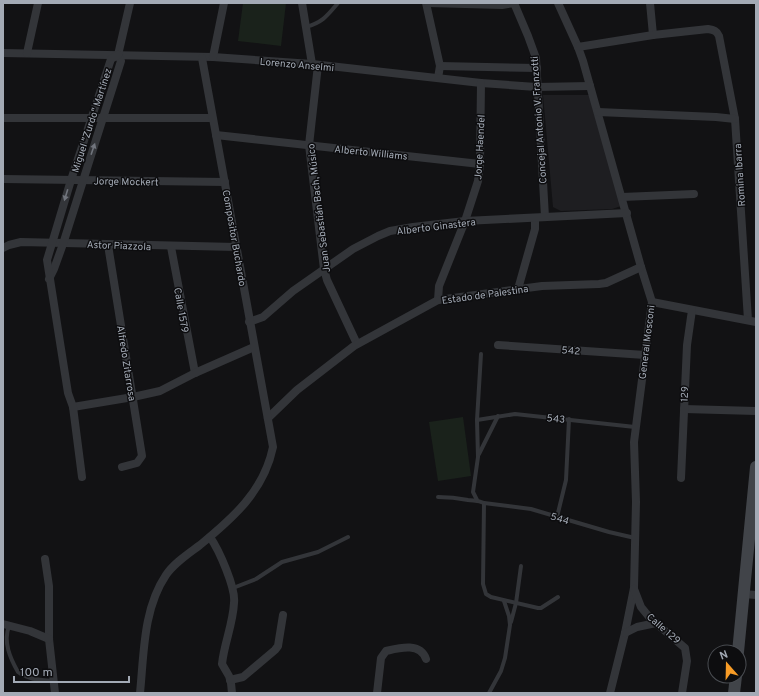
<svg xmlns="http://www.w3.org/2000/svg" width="759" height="696" viewBox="0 0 759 696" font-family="Overpass,sans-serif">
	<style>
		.built { fill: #1e1e21 }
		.green { fill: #1a221b }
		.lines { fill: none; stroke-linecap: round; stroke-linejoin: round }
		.lane { stroke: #333539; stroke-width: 4 }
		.street { stroke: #333539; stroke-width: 8 }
		.secondary { stroke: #414449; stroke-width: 12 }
		.oneway { fill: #71757d }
		.labels { text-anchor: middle; stroke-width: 3; stroke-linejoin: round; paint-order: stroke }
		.street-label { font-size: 10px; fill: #a3aab5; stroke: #0d0d0f }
	</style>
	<rect width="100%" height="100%" fill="#121214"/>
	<path class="built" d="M543 95H589L621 206 612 209 561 211 553 207Z"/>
	<g class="green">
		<path d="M243 3H286L281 46 238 41Z"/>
		<path d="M463 417 471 476 438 481 429 422Z"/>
	</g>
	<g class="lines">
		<g class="lane">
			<path d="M306 27C323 22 327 16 338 3"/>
			<path d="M477 420 515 414 635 427"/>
			<path d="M479 454 498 416"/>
			<path d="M438 497C449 497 458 498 468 500 474 501 478 500 484 503L531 509 609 532 635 538"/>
			<path d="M477 500 473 492 478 457 477 420 481 354"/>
			<path d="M484 503 483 584 486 594 491 597 538 608H541L558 597"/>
			<path d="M557 517 566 480 569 419"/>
			<path d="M233 588 256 579 282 562 318 552 348 537"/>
			<path d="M511 622 516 603 521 566"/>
			<path d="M9 626C3 642 10 658 18 672 28 680 42 680 54 681"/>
			<path d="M489 693 501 671 505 658 510 625 509 616 504 601"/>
		</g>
		<g class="street">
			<path d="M302 3 312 64"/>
			<path d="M426 3 440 66 438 78"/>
			<path d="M428 3 502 5 514 3"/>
			<path d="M514 3 528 36 536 58 545 217"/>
			<path d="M558 3 578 47 583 61 641 267 652 302 634 442 636 502 634 588 625 633 610 693"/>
			<path d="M650 3 653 35"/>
			<path d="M578 47 653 35 708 29C714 30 717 31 719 36L735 119 748 320"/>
			<path d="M3 53 213 57 312 64 481 83 536 87 590 86"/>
			<path d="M27 53 38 3"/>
			<path d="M118 55 130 3"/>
			<path d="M213 57 224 3"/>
			<path d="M318 65 309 145 324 269 327 280 357 344"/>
			<path d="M440 66 537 68"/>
			<path d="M598 112 716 117 735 119"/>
			<path d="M3 118H212"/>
			<path d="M216 135 480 164"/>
			<path d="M3 179 225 182"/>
			<path d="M622 197 694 194"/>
			<path d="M108 245 142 456 137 463 122 467"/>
			<path d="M171 247 195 373"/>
			<path d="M3 248 9 245 21 242 236 247"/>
			<path d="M49 279 54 269 63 244 121 61 118 55"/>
			<path d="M518 289 535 229V218"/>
			<path d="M438 300 439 286 465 221 478 181 480 164 481 83"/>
			<path d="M652 302 756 322"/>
			<path d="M249 322 263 317 293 291 353 249 378 236 390 231 413 227 465 221 627 213"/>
			<path d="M498 345 645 355"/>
			<path d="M73 407 133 397 160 391 195 373 254 347"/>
			<path d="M684 409 756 411"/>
			<path d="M268 418 297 390 354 346 438 300 542 286 599 284 606 283 641 267"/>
			<path d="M82 477 73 407 68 393 47 260 71 180 111 59 118 55"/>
			<path d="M681 478 687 345 692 310"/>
			<path d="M210 537C219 550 236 588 234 603 233 624 224 644 222 664L229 676 231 683 232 693"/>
			<path d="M45 559 49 586V639L55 693"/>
			<path d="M634 589 641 607 650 618 685 648 687 661 682 693"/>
			<path d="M744 594 756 595"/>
			<path d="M3 624 30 631 49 639"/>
			<path d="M625 633 637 627 656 623"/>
			<path d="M230 680 243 677 275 650 278 646 283 615"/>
			<path d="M140 693C144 654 143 609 166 575 174 563 188 554 200 545 233 518 264 491 273 447L202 58"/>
			<path d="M377 693 381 658 386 651C399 648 420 642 426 659"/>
		</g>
		<g class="secondary">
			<path d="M738 652 756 467"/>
			<path d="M734 693 736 676"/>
		</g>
	</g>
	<defs><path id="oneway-solid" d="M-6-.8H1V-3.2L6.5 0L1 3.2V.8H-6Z"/></defs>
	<g class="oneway">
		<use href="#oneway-solid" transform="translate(93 149) rotate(-71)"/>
		<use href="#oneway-solid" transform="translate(66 195) rotate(107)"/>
	</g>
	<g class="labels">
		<g class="street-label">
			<text transform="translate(297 64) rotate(5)" y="4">Lorenzo Anselmi</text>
			<text transform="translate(91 120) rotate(-72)" y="4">Miguel "Zurdo" Martínez</text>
			<text transform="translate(538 120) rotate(-94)" y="4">Concejal Antonio V. Franzotti</text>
			<text transform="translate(479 147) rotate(-87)" y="4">Jorge Haendel</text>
			<text transform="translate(371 152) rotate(6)" y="4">Alberto Williams</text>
			<text transform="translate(739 175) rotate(-94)" y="4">Romina Ibarra</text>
			<text transform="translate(126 181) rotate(1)" y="4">Jorge Mockert</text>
			<text transform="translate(318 208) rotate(-97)" y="4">Juan Sebastián Bach, Músico</text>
			<text transform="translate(436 226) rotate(-7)" y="4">Alberto Ginastera</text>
			<text transform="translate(235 238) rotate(80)" y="4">Compositor Buchardo</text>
			<text transform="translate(119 245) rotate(2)" y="4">Astor Piazzola</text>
			<text transform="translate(485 294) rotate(-8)" y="4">Estado de Palestina</text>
			<text transform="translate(182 310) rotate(80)" y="4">Calle 1579</text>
			<text transform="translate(646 342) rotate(-83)" y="4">General Mosconi</text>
			<text transform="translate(571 350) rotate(4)" y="4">542</text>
			<text transform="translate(127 363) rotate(81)" y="4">Alfredo Zitarrosa</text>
			<text transform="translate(684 394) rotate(-87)" y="4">129</text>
			<text transform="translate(556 418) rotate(6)" y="4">543</text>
			<text transform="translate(560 518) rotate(17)" y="4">544</text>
			<text transform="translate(664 628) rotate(41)" y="4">Calle 129</text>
		</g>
	</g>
	<rect width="759" height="696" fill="none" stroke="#a3aab5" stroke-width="8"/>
	<g transform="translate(727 664) rotate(340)"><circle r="19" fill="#0d0d0f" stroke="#494c51"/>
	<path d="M0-3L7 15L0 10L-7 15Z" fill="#f89c26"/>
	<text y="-6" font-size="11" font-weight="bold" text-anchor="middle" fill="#a3aab5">N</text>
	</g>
	<path d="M14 676v6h115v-6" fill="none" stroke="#a3aab5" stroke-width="2"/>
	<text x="20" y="676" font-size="12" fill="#a3aab5" stroke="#0d0d0f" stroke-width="3" paint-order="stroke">100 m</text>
</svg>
